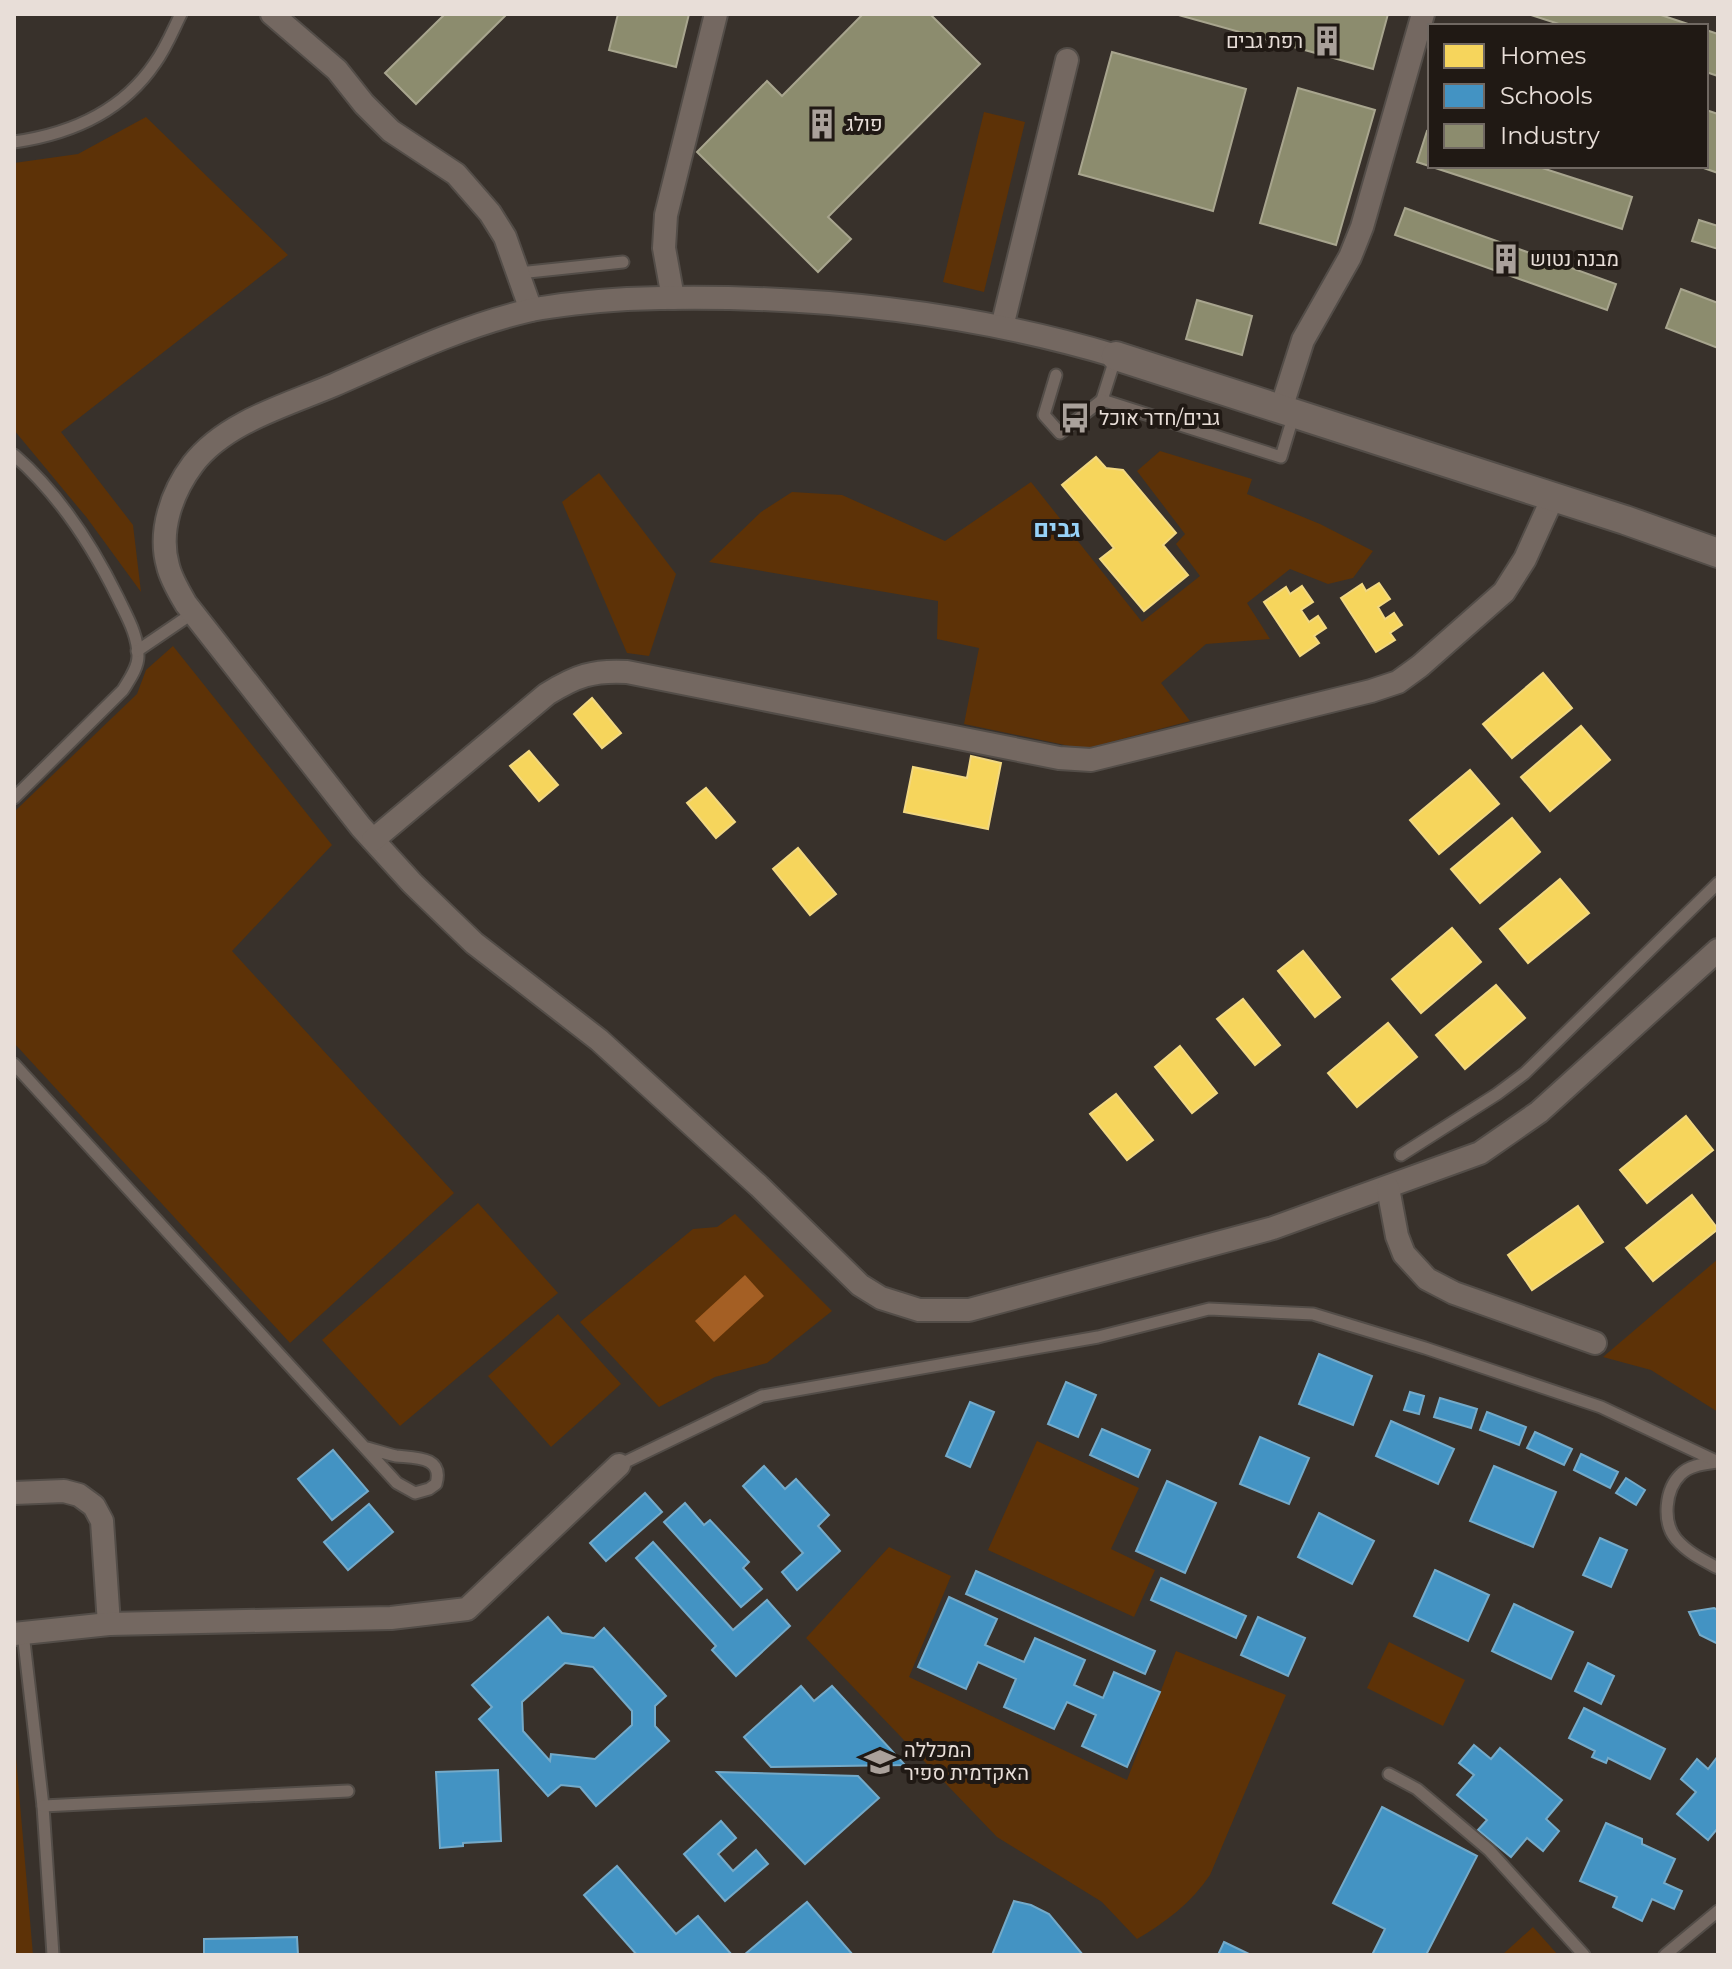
<svg xmlns="http://www.w3.org/2000/svg" width="1732" height="1969" viewBox="0 0 1732 1969" font-family="Montserrat,Heebo,sans-serif">
	<style>
		.green { fill: #5d3207 }
		.water { fill: #a45f24 }
		.homes { fill: #f6d55c; stroke: #f2d881; stroke-width: 2 }
		.schools { fill: #4393c3; stroke: #74aac9; stroke-width: 2; fill-rule: evenodd }
		.industry { fill: #8c8c6e; stroke: #a8a58e; stroke-width: 2 }
		.lines { fill: none; stroke-linecap: round; stroke-linejoin: round }
		.service-casing { stroke: #534d48; stroke-width: 15 }
		.minor-casing { stroke: #534d48; stroke-width: 26 }
		.tertiary-casing { stroke: #534d48; stroke-width: 32 }
		.service { stroke: #746861; stroke-width: 11 }
		.minor { stroke: #746861; stroke-width: 22 }
		.tertiary { stroke: #746861; stroke-width: 28 }
		.labels { text-anchor: middle; stroke-width: 8; stroke-linejoin: round; paint-order: stroke }
		.poi-label { font-size: 20px; fill: #e8ded8; stroke: #201914; text-anchor: start }
		.quarter-label { font-size: 24px; font-weight: bold; fill: #97d2f7; stroke: #201914 }
	</style>
	<rect width="100%" height="100%" fill="#38312b"/>
	<g class="green">
		<path d="M984 112 1025 122 984 292 943 282Z"/>
		<path d="M146 117 288 255 61 432 133 525 141 592 87 518 14 430V163L78 154Z"/>
		<path d="M1160 451 1252 479 1247 494 1320 524 1373 551 1353 578 1328 584 1290 569 1247 603 1270 639 1206 644 1161 683 1190 721 1084 749 964 724 979 648 937 639 938 601 709 562 761 512 792 492 842 495 945 541 1031 482 1142 622 1200 576 1176 544 1185 534 1137 471Z"/>
		<path d="M599 473 676 574 649 656 627 653 562 502Z"/>
		<path d="M173 646 332 845 232 951 454 1193 290 1343 14 1043V812L137 694 146 670Z"/>
		<path d="M478 1203 558 1293 400 1426 322 1340Z"/>
		<path d="M735 1214 832 1311 767 1363 715 1377 659 1407 580 1322 693 1229 717 1227Z"/>
		<path d="M1718 1259V1412L1651 1370 1603 1357Z"/>
		<path d="M558 1314 621 1384 551 1447 488 1376Z"/>
		<path d="M1037 1441 1139 1488 1111 1549 1155 1570 1134 1617 988 1550Z"/>
		<path d="M889 1547 951 1576 909 1677 1127 1780 1176 1651 1286 1695 1210 1875C1192 1902 1165 1923 1137 1939L1102 1902 997 1837 806 1638Z"/>
		<path d="M1389 1642 1465 1680 1443 1726 1367 1688Z"/>
		<path d="M14 1734 33 1955H14Z"/>
		<path d="M1533 1927 1558 1955H1502Z"/>
	</g>
	<path class="water" d="M745 1275 764 1296 714 1342 695 1321Z"/>
	<g class="homes">
		<path d="M1096 457 1106 468 1123 470 1176 533 1163 545 1188 575 1144 611 1100 559 1114 548 1062 485Z"/>
		<path d="M1379 583 1390 599 1378 607 1385 619 1394 613 1402 625 1390 633 1395 640 1376 652 1341 598 1362 584 1366 591Z"/>
		<path d="M1302 586 1313 602 1301 610 1309 622 1318 616 1326 628 1314 636 1319 643 1300 656 1264 602 1286 587 1290 594Z"/>
		<path d="M1543 673 1572 708 1512 758 1483 724Z"/>
		<path d="M592 698 621 733 602 748 574 714Z"/>
		<path d="M1581 726 1610 760 1550 811 1521 777Z"/>
		<path d="M529 751 558 785 539 801 510 766Z"/>
		<path d="M971 756 1001 763 988 829 904 812 913 767 967 778Z"/>
		<path d="M1470 770 1499 804 1439 854 1410 820Z"/>
		<path d="M706 788 735 822 716 838 687 803Z"/>
		<path d="M1512 818 1540 852 1480 903 1451 869Z"/>
		<path d="M798 848 836 894 810 915 773 869Z"/>
		<path d="M1560 879 1589 913 1528 963 1500 929Z"/>
		<path d="M1452 928 1481 962 1421 1013 1392 979Z"/>
		<path d="M1303 951 1340 997 1315 1017 1278 971Z"/>
		<path d="M1496 985 1525 1018 1465 1069 1436 1035Z"/>
		<path d="M1243 999 1280 1045 1255 1065 1217 1019Z"/>
		<path d="M1388 1023 1417 1057 1357 1107 1328 1073Z"/>
		<path d="M1180 1046 1217 1093 1192 1113 1155 1067Z"/>
		<path d="M1116 1094 1153 1140 1127 1160 1090 1114Z"/>
		<path d="M1686 1116 1713 1150 1647 1203 1620 1170Z"/>
		<path d="M1692 1195 1718 1229 1653 1281 1626 1248Z"/>
		<path d="M1578 1206 1603 1242 1532 1290 1508 1255Z"/>
	</g>
	<g class="schools">
		<path d="M1319 1354 1372 1376 1353 1425 1299 1404Z"/>
		<path d="M1066 1382 1096 1395 1078 1437 1048 1424Z"/>
		<path d="M1410 1392 1424 1396 1419 1414 1404 1410Z"/>
		<path d="M1440 1398 1477 1409 1471 1428 1434 1417Z"/>
		<path d="M970 1402 994 1412 970 1467 946 1456Z"/>
		<path d="M1487 1412 1526 1427 1519 1445 1480 1430Z"/>
		<path d="M1391 1421 1454 1449 1438 1484 1376 1456Z"/>
		<path d="M1102 1429 1150 1450 1138 1477 1090 1455Z"/>
		<path d="M1535 1432 1572 1449 1564 1465 1527 1448Z"/>
		<path d="M1260 1437 1309 1458 1289 1504 1240 1484Z"/>
		<path d="M333 1450 368 1491 332 1520 298 1479Z"/>
		<path d="M1581 1454 1618 1472 1610 1488 1574 1470Z"/>
		<path d="M764 1466 785 1489 796 1479 829 1515 818 1526 840 1551 797 1590 782 1572 803 1553 743 1486Z"/>
		<path d="M1494 1466 1556 1492 1533 1547 1470 1521Z"/>
		<path d="M1626 1478 1645 1490 1636 1505 1616 1493Z"/>
		<path d="M1167 1481 1216 1503 1185 1573 1136 1551Z"/>
		<path d="M645 1493 662 1512 606 1561 590 1543Z"/>
		<path d="M685 1503 704 1525 710 1520 749 1562 743 1568 762 1589 741 1607 664 1522Z"/>
		<path d="M369 1504 393 1532 348 1570 324 1542Z"/>
		<path d="M1319 1513 1374 1541 1352 1584 1298 1557Z"/>
		<path d="M1600 1538 1627 1550 1611 1587 1583 1575Z"/>
		<path d="M653 1542 733 1630 767 1600 790 1626 736 1676 712 1650 716 1646 636 1558Z"/>
		<path d="M1435 1570 1489 1595 1468 1641 1414 1616Z"/>
		<path d="M976 1571 1155 1651 1145 1674 966 1594Z"/>
		<path d="M1161 1578 1246 1616 1236 1638 1151 1600Z"/>
		<path d="M949 1597 997 1619 985 1645 1024 1662 1035 1638 1085 1660 1074 1685 1103 1698 1114 1672 1160 1692 1127 1767 1082 1746 1096 1715 1067 1702 1054 1729 1004 1707 1016 1679 978 1662 966 1689 918 1667Z"/>
		<path d="M1514 1604 1573 1632 1551 1679 1492 1651Z"/>
		<path d="M1714 1608 1718 1610V1644L1700 1635 1689 1612Z"/>
		<path d="M548 1617 562 1633 594 1638 604 1628 666 1696 655 1706V1726L669 1741 596 1806 580 1787 561 1785 548 1796 479 1719 492 1707 472 1685ZM565 1663 593 1667 632 1711V1725L595 1759 551 1754 550 1761 523 1731 522 1702Z"/>
		<path d="M1258 1617 1305 1638 1288 1676 1241 1655Z"/>
		<path d="M1588 1663 1614 1676 1601 1704 1575 1691Z"/>
		<path d="M801 1686 814 1701 832 1686 905 1765 771 1767 744 1737Z"/>
		<path d="M1584 1708 1665 1749 1650 1779 1608 1758 1606 1763 1592 1757 1595 1751 1569 1738Z"/>
		<path d="M1474 1745 1491 1759 1500 1748 1562 1800 1546 1819 1559 1831 1543 1851 1527 1838 1511 1857 1478 1830 1487 1820 1457 1795 1474 1775 1459 1763Z"/>
		<path d="M1718 1756V1828L1708 1840 1677 1814 1696 1792 1681 1779 1697 1759 1708 1769Z"/>
		<path d="M498 1770 501 1841 463 1843V1846L440 1848 436 1772Z"/>
		<path d="M717 1772 858 1776 879 1798 805 1864Z"/>
		<path d="M1382 1807 1477 1856 1426 1955H1372L1385 1929 1333 1903Z"/>
		<path d="M721 1821 736 1838 718 1854 733 1871 756 1850 768 1864 725 1901 684 1854Z"/>
		<path d="M1606 1823 1642 1839V1844L1675 1859 1664 1883 1682 1891 1674 1909 1652 1899 1642 1921 1613 1907 1617 1897 1580 1881Z"/>
		<path d="M617 1866 676 1934 698 1916 732 1955H637L584 1895Z"/>
		<path d="M1014 1901 1031 1905 1049 1914 1083 1955H992Z"/>
		<path d="M807 1902 853 1955H744Z"/>
		<path d="M297 1937 298 1955H204V1939Z"/>
		<path d="M1224 1942 1251 1955H1218Z"/>
	</g>
	<g class="industry">
		<path d="M445 14H507L416 104 385 73Z"/>
		<path d="M618 14H689L676 67 609 50Z"/>
		<path d="M863 14H930L980 64 828 217 851 239 818 272 697 152 767 81 782 96Z"/>
		<path d="M1175 14H1388L1373 69Z"/>
		<path d="M1528 14H1658L1694 26H1565Z"/>
		<path d="M1706 30 1718 34V76L1706 72Z"/>
		<path d="M1112 52 1246 89 1213 211 1079 174Z"/>
		<path d="M1298 88 1375 110 1336 245 1260 223Z"/>
		<path d="M1706 110 1718 114V173L1698 166H1706Z"/>
		<path d="M1427 131 1430 132V166H1536L1632 197 1622 229 1417 162Z"/>
		<path d="M1405 208 1616 284 1607 310 1395 235Z"/>
		<path d="M1699 220 1718 226V249L1692 241Z"/>
		<path d="M1681 289 1718 303V348L1666 328Z"/>
		<path d="M1197 300 1252 316 1242 355 1186 339Z"/>
	</g>
	<g class="lines">
		<g class="service-casing">
			<g id="service">
				<path d="M14 142C71 134 122 112 155 63 166 48 173 30 181 14"/>
				<path d="M519 273 623 262"/>
				<path d="M1116 356 1102 400 1281 457 1294 414"/>
				<path d="M1056 375 1044 415 1060 433 1102 400"/>
				<path d="M14 455C59 494 92 545 118 598 127 617 138 635 138 656 138 668 129 680 123 690L14 798"/>
				<path d="M137 651 193 613"/>
				<path d="M14 1064 397 1483 415 1493 429 1489 436 1484C444 1456 415 1458 396 1456 386 1454 375 1450 364 1447"/>
				<path d="M1401 1155 1497 1094 1525 1073 1718 883"/>
				<path d="M1717 1462C1705 1464 1690 1465 1681 1474 1665 1489 1662 1522 1676 1539 1688 1553 1703 1560 1718 1568"/>
				<path d="M619 1465 762 1396 1098 1337 1209 1309 1313 1314 1425 1348 1601 1407 1718 1462"/>
				<path d="M23 1633 43 1806 53 1955"/>
				<path d="M1389 1774 1417 1789 1489 1850 1584 1955"/>
				<path d="M43 1806 348 1791"/>
				<path d="M1665 1955 1718 1911"/>
			</g>
		</g>
		<g class="minor-casing">
			<g id="minor">
				<path d="M272 14 337 70 364 104 391 131 456 174 490 213 505 237 531 310"/>
				<path d="M673 298 664 248 666 215 716 14"/>
				<path d="M1002 327 1067 60"/>
				<path d="M1116 356C959 309 790 293 627 299 595 301 562 304 531 310 462 326 398 357 334 385 287 405 225 422 193 464 172 492 158 531 168 566 171 579 179 592 186 604L361 827 412 883 474 943 599 1040 759 1186 860 1285 881 1298 919 1310H969L1273 1228 1480 1153 1539 1112 1718 950"/>
				<path d="M1281 409 1303 340 1350 257 1362 227 1423 14"/>
				<path d="M373 840 547 694C576 676 593 670 627 672L1059 758 1091 760 1371 691 1398 682 1420 666 1504 592 1525 559 1553 497"/>
				<path d="M1388 1188 1397 1236 1404 1254 1427 1279 1454 1293 1595 1343"/>
				<path d="M14 1493 64 1491 79 1495 94 1506 102 1521 109 1624"/>
				<path d="M14 1634 109 1624 391 1618 467 1609 619 1465"/>
			</g>
		</g>
		<g class="tertiary-casing">
			<path id="tertiary" d="M1116 356 1625 520 1718 553"/>
		</g>
		<use href="#service" class="service"/>
		<use href="#minor" class="minor"/>
		<use href="#tertiary" class="tertiary"/>
	</g>
	<defs>
		<g id="building-bare" transform="scale(2.4)"><path d="M-4-6H4V6H1V3H-1V6H-4ZM-2.5-4.3h1.7v1.8h-1.7ZM.8-4.3h1.7v1.8H.8ZM-2.5-1h1.7V.8h-1.7ZM.8-1h1.7V.8H.8Z" fill="#aaa19b" stroke="#201914" stroke-width="2.5" paint-order="stroke"/></g>
		<g id="bus-bare" transform="scale(2.4)"><path d="M-5-6H5V4H4V6H2V4H-2V6H-4V4H-5ZM-3.5-4V0h7V-4ZM-3.5 1.2v1.5H-2V1.2ZM2 1.2v1.5H3.5V1.2Z" fill="#aaa19b" stroke="#201914" stroke-width="2.5" paint-order="stroke"/></g>
		<g id="university-bare" transform="scale(2.4)"><path d="M0-5L7-2L0 1L-7-2ZM-4 1L0 2.5L4 1V4Q0 6-4 4Z" fill="#aaa19b" stroke="#201914" stroke-width="2.5" paint-order="stroke"/></g>
	</defs>
	<g fill-rule="evenodd">
		<use href="#building-bare" x="1327" y="41"/>
		<use href="#building-bare" x="822" y="124"/>
		<use href="#building-bare" x="1506" y="259"/>
		<use href="#bus-bare" x="1075" y="418"/>
		<use href="#university-bare" x="880" y="1762"/>
	</g>
	<g class="labels">
		<g class="poi-label">
			<text x="1303" y="48" text-anchor="end">רפת גבים</text>
			<text x="846" y="131">פולג</text>
			<text x="1530" y="266">מבנה נטוש</text>
			<text x="1099" y="425">גבים/חדר אוכל</text>
			<text x="904" y="1757">המכללה<tspan x="904" dy="23">האקדמית ספיר</tspan></text>
		</g>
		<g class="quarter-label">
			<text x="1057" y="537">גבים</text>
		</g>
	</g>
	<rect width="1732" height="1969" fill="none" stroke="#e8ded8" stroke-width="32"/>
	<rect x="1428" y="24" width="280" height="144" fill="#201914" stroke="#706862" stroke-width="2"/>
	<rect x="1444" y="44" width="40" height="24" fill="#f6d55c" stroke="#706862" stroke-width="2"/>
	<text x="1500" y="64" font-size="24" fill="#e8ded8">Homes</text>
	<rect x="1444" y="84" width="40" height="24" fill="#4393c3" stroke="#706862" stroke-width="2"/>
	<text x="1500" y="104" font-size="24" fill="#e8ded8">Schools</text>
	<rect x="1444" y="124" width="40" height="24" fill="#8c8c6e" stroke="#706862" stroke-width="2"/>
	<text x="1500" y="144" font-size="24" fill="#e8ded8">Industry</text>
</svg>
